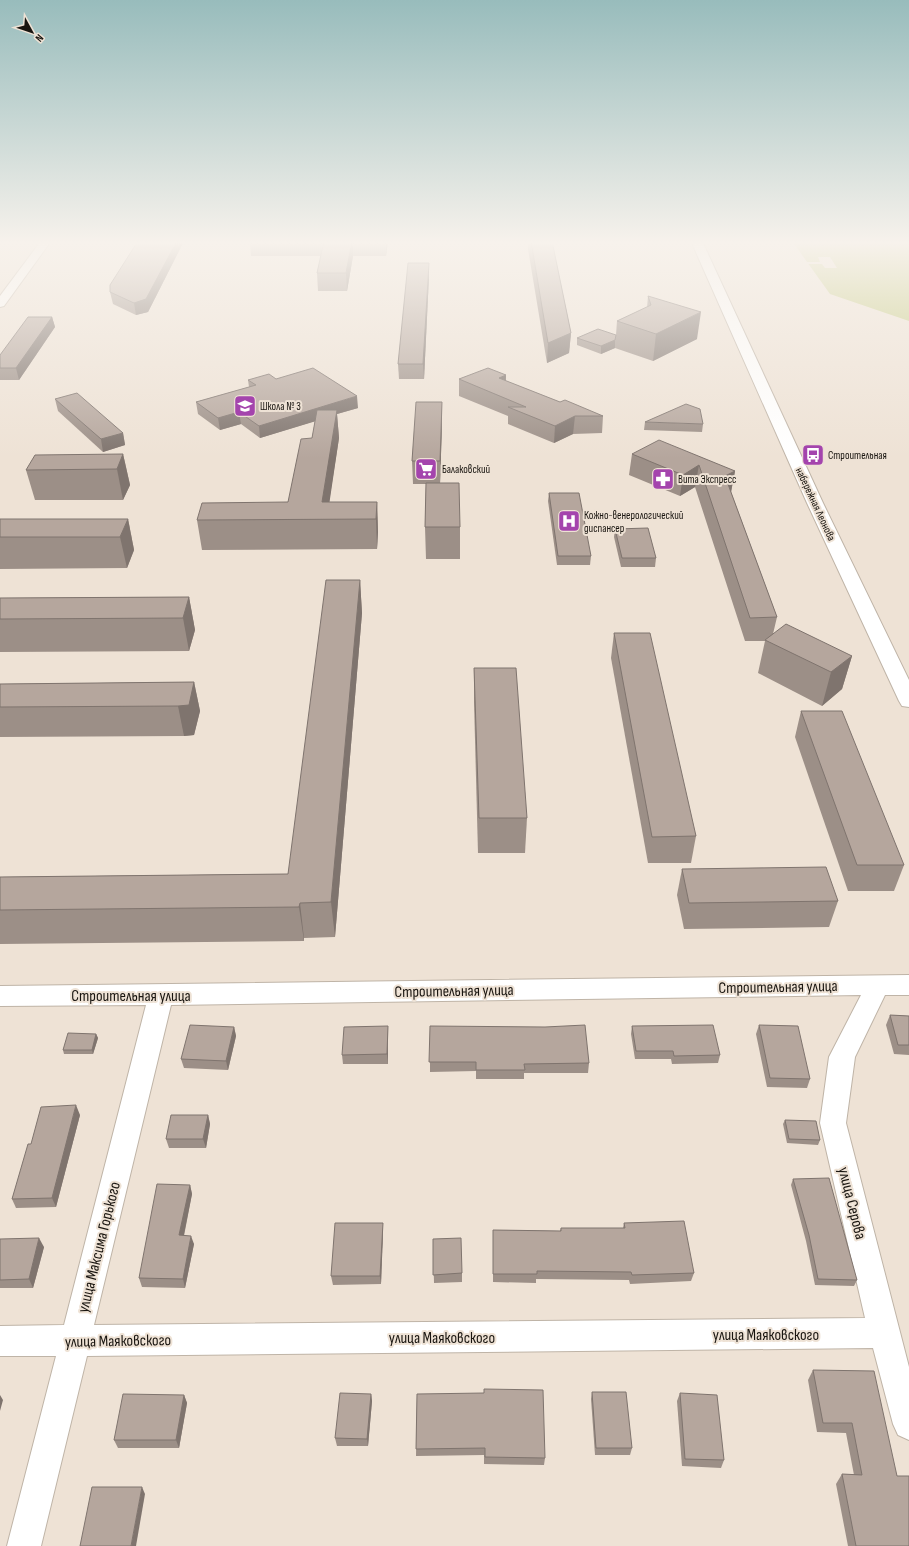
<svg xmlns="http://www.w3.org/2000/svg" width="909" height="1546" viewBox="0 0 909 1546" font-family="'Sofia Sans Condensed',sans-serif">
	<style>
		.water { fill: #c1c87b }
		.pier { fill: #eee2d5 }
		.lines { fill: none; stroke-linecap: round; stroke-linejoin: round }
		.minor-casing { stroke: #bfb4a7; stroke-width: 2 }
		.major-casing { stroke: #bfb4a7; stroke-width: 2 }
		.minor { fill: #fff; fill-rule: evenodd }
		.major { fill: #fff; fill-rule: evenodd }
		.wall { fill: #9c8f87 }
		.shaded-wall { fill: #7f746e }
		.building { fill: #b5a69d; stroke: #7f746e }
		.labels { text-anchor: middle; stroke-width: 4; stroke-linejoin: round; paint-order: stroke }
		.far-poi-label { font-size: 11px; fill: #191510; stroke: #eee2d5; text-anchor: start }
		.far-street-label { font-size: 11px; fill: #191510; stroke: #eee2d5 }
		.near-street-label { font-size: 16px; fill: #191510; stroke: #eee2d5 }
	</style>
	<rect width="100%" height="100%" fill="#eee2d5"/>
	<path class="water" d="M792 241H909V321L830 294Z"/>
	<path class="pier" d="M818 257H830L837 268H825L822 264H805L804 262H820Z"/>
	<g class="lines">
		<g class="minor-casing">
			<g id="minor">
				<path d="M41 241H51L4 306 0 307V296Z"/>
				<path d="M909 975V995H885L855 1057 846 1123 909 1367V1440L898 1435 893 1424 873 1348 87 1356 41 1546H7L56 1356H0V1326L64 1325 146 1005 0 1006V986ZM861 995 829 1057 820 1123 865 1318 94 1325 171 1005Z"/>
			</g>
		</g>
		<g class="major-casing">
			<path id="major" d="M691 241H702L823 503 909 680V707L902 706 899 701 807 503Z"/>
		</g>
		<use href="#minor" class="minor"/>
		<use href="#major" class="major"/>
	</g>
	<g class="wall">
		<path d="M138 241H184L148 312 136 315 113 304 110 292Z"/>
		<path d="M250 241H388L386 256H353L347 291H318L317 273 321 256H251Z"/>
		<path d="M528 241H552L571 333 569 353 547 363 528 249Z"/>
		<path d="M429 276 424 379H399L398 364Z"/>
		<path d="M648 296 697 339 653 361 615 348 601 354 577 345V338L616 335 617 321 647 308Z"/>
		<path d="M52 317 55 327 19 380H0V355Z"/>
		<path d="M506 375V381L560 402 603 416 602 433 573 434 554 443 508 424V416L459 396V379Z"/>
		<path d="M276 379 358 408 337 414 339 438 329 502H377L378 532 377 549 202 550 197 520 288 502 312 438 315 421 260 438 241 424 220 430 198 414 196 402 249 387 248 380Z"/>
		<path d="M55 399 123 433 125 445 103 452 58 411Z"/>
		<path d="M442 402V424L440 483 460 527V559H426L425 527 426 484H413L412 461Z"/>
		<path d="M645 422 703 424 702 432 644 430Z"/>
		<path d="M123 454 130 485 123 500H35L26 470Z"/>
		<path d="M632 454 735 471 731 492 777 617 773 634 852 656 842 689 822 706 758 673 765 641H745L695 487 680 496 629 475Z"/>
		<path d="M549 493 591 556 590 565H557L548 501Z"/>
		<path d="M0 519H128L134 550 127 568 0 569Z"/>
		<path d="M615 529 656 558 655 567H621L614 537Z"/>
		<path d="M360 580 362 613 335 937 304 938V941L0 944V877L288 874Z"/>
		<path d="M189 597 195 630 189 651 0 652V598Z"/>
		<path d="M614 633 696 836 691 863H648L611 658Z"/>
		<path d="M474 668 527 818 525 853H478L474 702Z"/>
		<path d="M194 682 200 711 194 735 184 736 0 737V684Z"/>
		<path d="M801 711 904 865 894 891H848L795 737Z"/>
		<path d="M682 869 838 901 829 927 684 929 677 895Z"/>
		<path d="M890 1015 909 1016V1055L894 1054 886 1025Z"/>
		<path d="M759 1025 810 1079 807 1088 767 1087 756 1034Z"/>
		<path d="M388 1026V1064H343L342 1055Z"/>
		<path d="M430 1026 589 1063 588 1073H524V1079H476V1071L430 1072Z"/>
		<path d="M632 1026 720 1055 718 1063 672 1064 671 1059H635L631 1034Z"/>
		<path d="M234 1027 236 1036 228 1070 184 1068 181 1059Z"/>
		<path d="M96 1034 98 1038 93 1054H64L63 1050Z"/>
		<path d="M80 1115 56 1207 16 1208 12 1199 31 1144Z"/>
		<path d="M208 1115 210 1124 206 1148H169L166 1139Z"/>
		<path d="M785 1120 820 1140 818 1145 787 1143 783 1124Z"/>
		<path d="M793 1179 857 1280 854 1286 815 1285 806 1241 791 1185Z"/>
		<path d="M190 1185 192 1194 184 1236 194 1244 185 1288 142 1287 139 1278Z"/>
		<path d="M624 1223 694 1273 691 1281 630 1284 629 1280 536 1279V1283L493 1282V1230L560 1231 561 1228H623Z"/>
		<path d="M383 1232 381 1284 333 1285 331 1276Z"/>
		<path d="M0 1239 44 1247 33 1288H0Z"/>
		<path d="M433 1239 462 1273V1282L434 1283Z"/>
		<path d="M813 1370 897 1476 909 1546H848L836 1484 842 1474 854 1475 846 1433 817 1432 808 1380Z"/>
		<path d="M592 1392 632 1448 630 1455H595L591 1399Z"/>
		<path d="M680 1393 724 1460 721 1468 682 1466 677 1401Z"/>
		<path d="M371 1394 372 1401 368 1446H337L335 1438Z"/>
		<path d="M417 1394 545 1458 544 1465 484 1464V1455L416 1456Z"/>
		<path d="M184 1395 187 1403 179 1448H118L114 1440Z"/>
	</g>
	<g class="shaded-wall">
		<path d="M177 241H184L148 312 136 315 134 303Z"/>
		<path d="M352 241H353V256L347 291 346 273Z"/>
		<path d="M386 241H388L386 256Z"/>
		<path d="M429 263V276L424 379 423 364Z"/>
		<path d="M701 312 697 339 653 361 656 334Z"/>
		<path d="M52 317 55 327 19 380 16 368Z"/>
		<path d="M571 333 569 353 547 363 548 343Z"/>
		<path d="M615 340V348L601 354V346Z"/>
		<path d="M506 375 505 392 499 378Z"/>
		<path d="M357 396 358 408 337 414 339 438 327 519 322 502 336 415 260 438 259 426Z"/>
		<path d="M442 402V424L440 484V461Z"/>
		<path d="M239 412 241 424 220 430 218 418Z"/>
		<path d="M575 416 573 434 554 443 555 426Z"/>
		<path d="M123 433 125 445 103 452 101 439Z"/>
		<path d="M123 454 130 485 123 500 117 469Z"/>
		<path d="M699 465 695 487 680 496 683 475Z"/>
		<path d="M735 471 731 492 721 498 725 476Z"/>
		<path d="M377 502 378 532 377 549 376 519Z"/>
		<path d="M128 519 134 550 127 568 120 537Z"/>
		<path d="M360 580 362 613 335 937 331 902Z"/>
		<path d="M189 597 195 630 189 651 183 618Z"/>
		<path d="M852 656 842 689 822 706 831 672Z"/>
		<path d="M194 682 200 711 194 735 184 736 178 706Z"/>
		<path d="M300 903 304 938V941L299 907Z"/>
		<path d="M388 1026V1064L387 1054Z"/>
		<path d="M234 1027 236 1036 228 1070 226 1061Z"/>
		<path d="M96 1034 98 1038 93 1054 92 1050Z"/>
		<path d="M76 1105 80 1115 56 1207 52 1198Z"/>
		<path d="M208 1115 210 1124 206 1148 203 1139Z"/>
		<path d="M190 1185 192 1194 182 1244 179 1235Z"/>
		<path d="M383 1223V1232L381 1284 380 1276Z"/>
		<path d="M191 1236 194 1244 185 1288 183 1279Z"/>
		<path d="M39 1238 44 1247 33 1288 29 1279Z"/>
		<path d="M371 1394 372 1401 368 1446 367 1439Z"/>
		<path d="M0 1395 3 1400 0 1411Z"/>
		<path d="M184 1395 187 1403 179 1448 176 1440Z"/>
		<path d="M142 1487 145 1494 136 1546H131Z"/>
	</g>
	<g class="building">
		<path d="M138 241H177L146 299 134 303 110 292V285Z"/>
		<path d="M324 241H352L346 273H317Z"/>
		<path d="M531 241H552L571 333 548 343Z"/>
		<path d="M408 263H429L423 364H398Z"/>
		<path d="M648 296 701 312 656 334 617 321 651 305Z"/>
		<path d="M28 317H52L16 368H0V355Z"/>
		<path d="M598 329 616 335 615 340 601 346 577 338Z"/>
		<path d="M313 368 357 396 259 426 239 412 218 418 196 402 256 385 248 380 269 374 276 379Z"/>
		<path d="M488 368 506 375 499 378 560 402 565 400 603 416H575L555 426 508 407H526L459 379Z"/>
		<path d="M77 393 123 433 101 439 55 399Z"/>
		<path d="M416 402H442L440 461H412Z"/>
		<path d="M686 404 700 409 703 424 645 422Z"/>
		<path d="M317 410H337L322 502H377L376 519 197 520 202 503 288 502 301 439 312 438Z"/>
		<path d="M659 440 735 471 725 476 777 617 750 618 699 465 683 475 632 454Z"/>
		<path d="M123 454 117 469 26 470 35 455Z"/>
		<path d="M426 483H459L460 527H425Z"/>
		<path d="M549 493H579L591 556H558Z"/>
		<path d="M0 519H128L120 537H0Z"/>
		<path d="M648 528 656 558H622L615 529Z"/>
		<path d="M326 580H360L331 902 300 903 299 907 0 910V877L288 874Z"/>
		<path d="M189 597 183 618 0 619V598Z"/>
		<path d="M786 624 852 656 831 672 765 640Z"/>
		<path d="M614 633H650L696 836 652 837Z"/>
		<path d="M474 668H516L527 818H479Z"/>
		<path d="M194 682 189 705 178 706 0 707V684Z"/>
		<path d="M801 711H842L904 865H857Z"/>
		<path d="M826 867 838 901 689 903 682 869Z"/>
		<path d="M890 1015 909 1016V1045H898Z"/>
		<path d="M190 1025 234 1027 226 1061 181 1059Z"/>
		<path d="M585 1025 589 1063 524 1064 525 1070H476V1062H429L430 1026 545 1027Z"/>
		<path d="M713 1025 720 1055 674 1056 673 1051H636L632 1026Z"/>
		<path d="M759 1025 798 1026 810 1079 770 1078Z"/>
		<path d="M388 1026 387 1054 342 1055 344 1027Z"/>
		<path d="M68 1033 96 1034 92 1050H63Z"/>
		<path d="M76 1105 52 1198 12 1199 28 1144H31L41 1107Z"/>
		<path d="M171 1115H208L203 1139H166Z"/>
		<path d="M785 1120 816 1121 820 1140 789 1139Z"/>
		<path d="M829 1178 857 1280 818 1279 809 1235 793 1179Z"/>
		<path d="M157 1184 190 1185 179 1235 191 1236 183 1279 139 1278Z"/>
		<path d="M684 1221 694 1273 632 1275 631 1272 537 1271V1274H493V1230L561 1231V1228H625L624 1223Z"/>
		<path d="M335 1223H383L380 1276H331Z"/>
		<path d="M39 1238 29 1279 0 1280V1239Z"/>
		<path d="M461 1238 462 1273 433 1275V1239Z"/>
		<path d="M813 1370 874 1371 897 1476H909V1546H856L842 1474 862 1475 852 1423H823Z"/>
		<path d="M484 1389 543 1390 545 1458 485 1457V1448L416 1449 417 1394 484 1393Z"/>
		<path d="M592 1392H626L632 1448H596Z"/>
		<path d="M340 1393 371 1394 367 1439 335 1438Z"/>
		<path d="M680 1393 717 1395 724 1460 685 1459Z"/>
		<path d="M123 1394 184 1395 176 1440H114Z"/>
		<path d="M92 1487H142L131 1546H80Z"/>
	</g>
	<linearGradient id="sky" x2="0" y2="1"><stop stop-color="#98bcbc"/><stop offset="0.53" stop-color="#f7f2ec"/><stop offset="1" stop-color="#f7f2ec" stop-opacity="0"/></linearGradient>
	<rect width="909" height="458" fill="url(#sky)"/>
	<defs>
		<g id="school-square" transform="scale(1.15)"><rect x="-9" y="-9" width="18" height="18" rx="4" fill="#a444ad" stroke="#eee2d5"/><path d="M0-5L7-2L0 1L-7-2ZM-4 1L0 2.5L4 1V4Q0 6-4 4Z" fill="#fff"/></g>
		<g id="bus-square" transform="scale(1.15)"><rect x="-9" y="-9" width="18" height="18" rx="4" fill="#a444ad" stroke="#eee2d5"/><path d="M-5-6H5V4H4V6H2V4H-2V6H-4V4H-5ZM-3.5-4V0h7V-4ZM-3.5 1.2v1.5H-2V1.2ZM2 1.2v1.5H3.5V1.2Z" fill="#fff"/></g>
		<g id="supermarket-square" transform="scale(1.15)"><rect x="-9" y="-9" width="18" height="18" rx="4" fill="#a444ad" stroke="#eee2d5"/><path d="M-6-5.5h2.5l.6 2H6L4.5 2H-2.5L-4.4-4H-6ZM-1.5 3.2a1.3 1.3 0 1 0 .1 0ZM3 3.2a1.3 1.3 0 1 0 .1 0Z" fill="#fff"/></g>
		<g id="pharmacy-square" transform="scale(1.15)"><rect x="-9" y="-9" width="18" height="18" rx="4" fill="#a444ad" stroke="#eee2d5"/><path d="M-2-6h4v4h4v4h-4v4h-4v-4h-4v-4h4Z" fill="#fff"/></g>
		<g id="hospital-square" transform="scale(1.15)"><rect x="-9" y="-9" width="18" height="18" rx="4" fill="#a444ad" stroke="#eee2d5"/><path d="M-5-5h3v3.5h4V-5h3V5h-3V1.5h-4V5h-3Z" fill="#fff"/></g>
	</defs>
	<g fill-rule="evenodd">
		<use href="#school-square" x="245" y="406"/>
		<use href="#bus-square" x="813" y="455"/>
		<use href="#supermarket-square" x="426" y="469"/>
		<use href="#pharmacy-square" x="663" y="479"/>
		<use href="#hospital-square" x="569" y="521"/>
	</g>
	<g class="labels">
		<g class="far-poi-label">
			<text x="260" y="410">Школа № 3</text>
			<text x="828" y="459">Строительная</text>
			<text x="442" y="473">Балаковский</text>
			<text x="678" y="483">Вита Экспресс</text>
			<text x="584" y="519">Кожно-венерологический<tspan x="584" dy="13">диспансер</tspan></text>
		</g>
		<g class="far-street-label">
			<text transform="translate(816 504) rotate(65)" y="4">набережная Леонова</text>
		</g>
		<g class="near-street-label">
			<text transform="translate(778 986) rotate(-1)" y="6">Строительная улица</text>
			<text transform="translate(454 990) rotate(-1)" y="6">Строительная улица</text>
			<text x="131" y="1001">Строительная улица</text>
			<text transform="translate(853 1203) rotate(76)" y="6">улица Серова</text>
			<text transform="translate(98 1247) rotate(-76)" y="6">улица Максима Горького</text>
			<text x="766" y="1340">улица Маяковского</text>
			<text x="442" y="1343">улица Маяковского</text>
			<text transform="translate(118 1340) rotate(-1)" y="6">улица Маяковского</text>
		</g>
	</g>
	<g transform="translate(32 32) rotate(130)" stroke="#eee2d5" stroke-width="3" paint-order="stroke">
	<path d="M0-3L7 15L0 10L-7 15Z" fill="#191510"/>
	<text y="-6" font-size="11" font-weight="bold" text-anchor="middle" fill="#191510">N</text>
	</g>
</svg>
